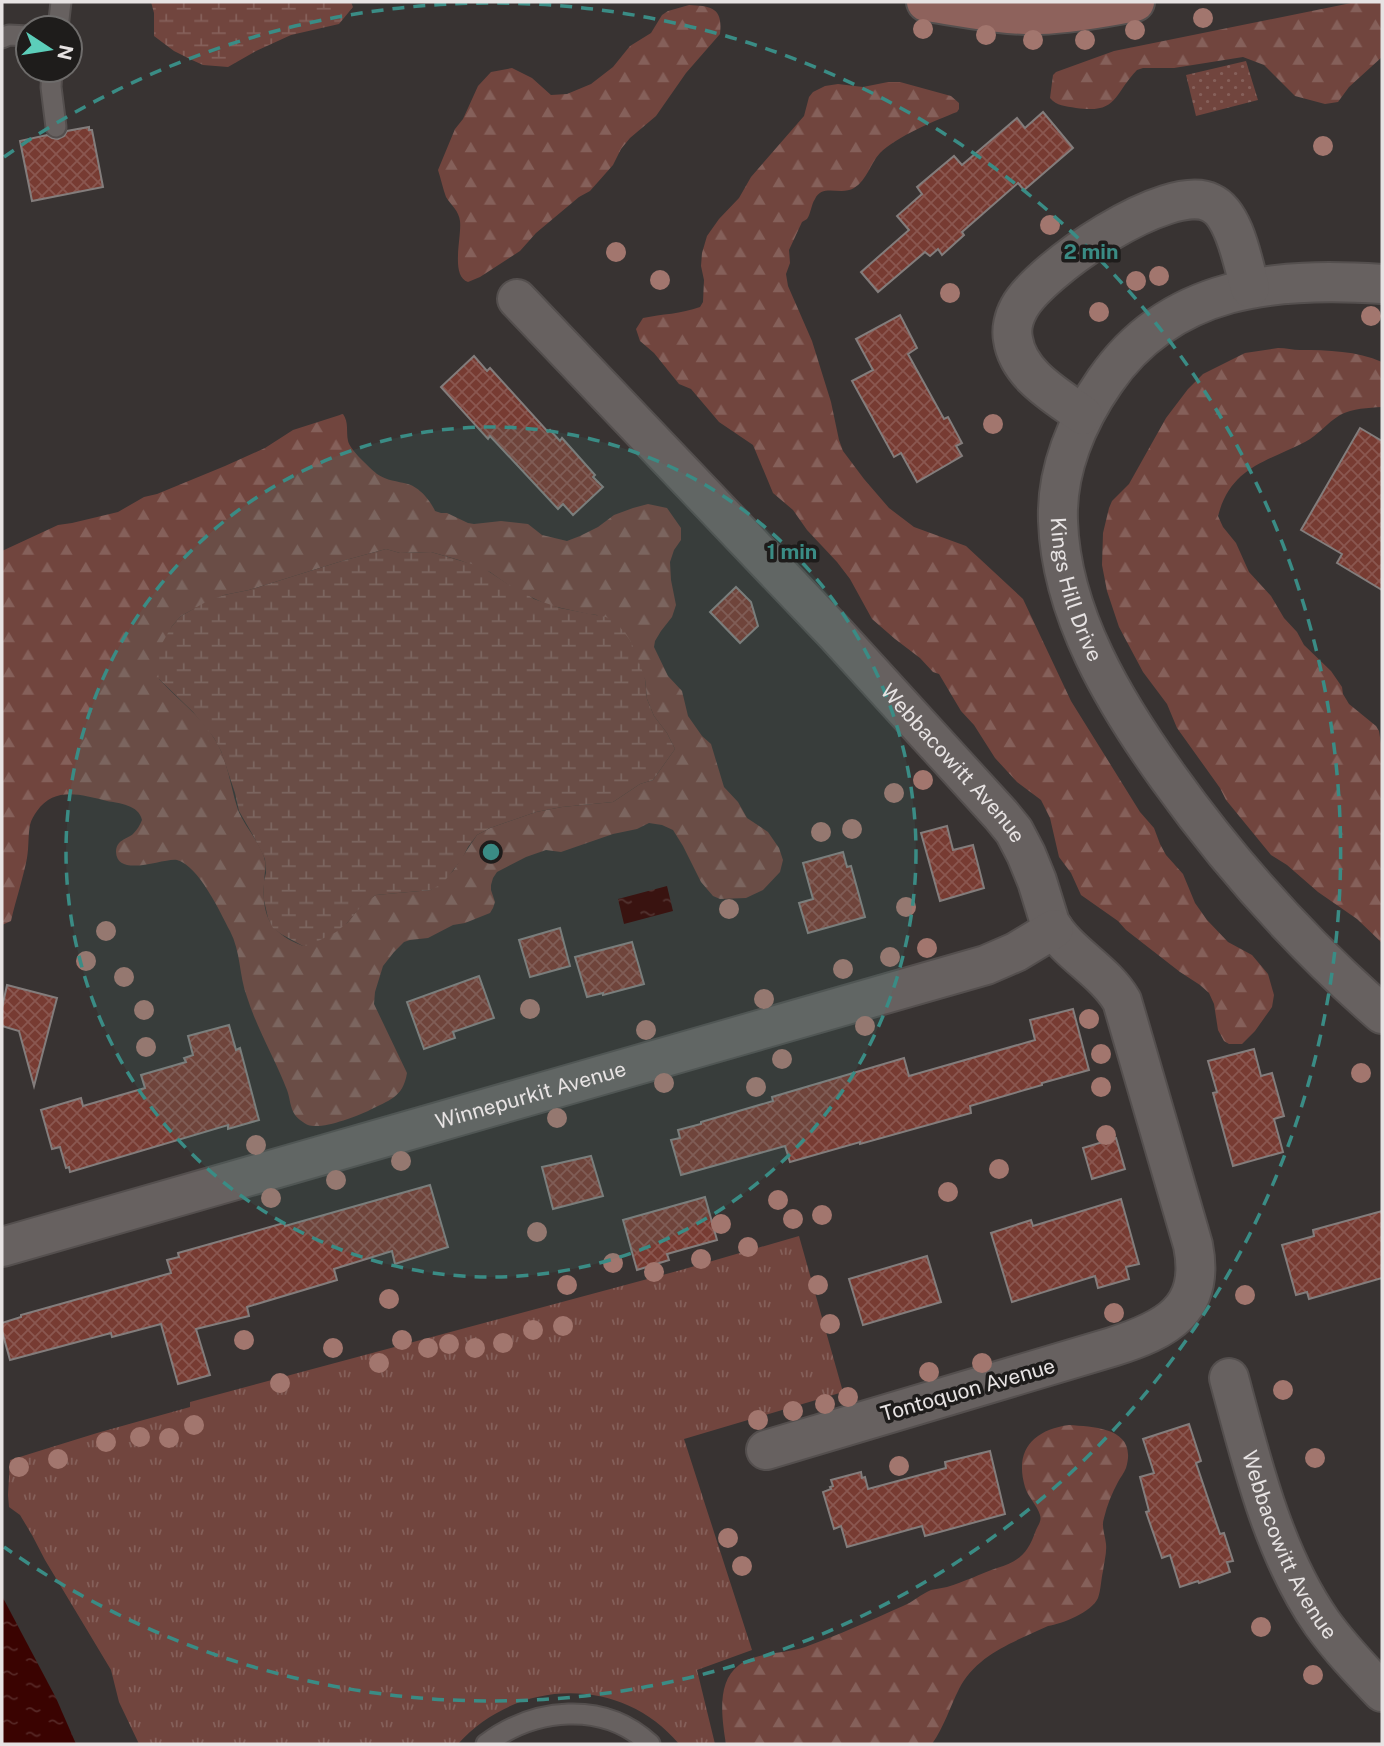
<svg xmlns="http://www.w3.org/2000/svg" width="1384" height="1746" viewBox="0 0 1384 1746" font-family="'Public Sans',sans-serif">
	<style>
		.grass { fill: url(#grass-tufts) }
		.forest { fill: url(#forest-firs); fill-rule: evenodd }
		.wetland { fill: url(#wetland-marsh) }
		.park { fill: url(#park-dots) }
		.water { fill: url(#water-ripples) }
		.building { fill: url(#building-cross-hatch); stroke: #837d7c; stroke-width: 2 }
		.lines { fill: none; stroke-linecap: round; stroke-linejoin: round }
		.lane-casing { stroke: #544f4e; stroke-width: 23 }
		.street-casing { stroke: #544f4e; stroke-width: 42 }
		.secondary-casing { stroke: #544f4e; stroke-width: 42 }
		.lane { stroke: #676160; stroke-width: 19 }
		.street { stroke: #676160; stroke-width: 38 }
		.secondary { stroke: #8e625c; stroke-width: 38 }
		.tree { fill: #a2766e }
		.ring { fill: none; stroke: #3a8c85; stroke-width: 3.5; stroke-dasharray: 12 9 }
		.labels { text-anchor: middle; stroke-width: 7; stroke-linejoin: round; paint-order: stroke }
		.street-label { font-size: 21px; fill: #e7e3e3; stroke: #1e1c1b }
		.centre { fill: #3a8c85; stroke: #1e1c1b; stroke-width: 3.5 }
		.ring-label { font-size: 21px; text-anchor: middle; font-weight: bold; fill: #3a8c85; stroke: #1e1c1b; stroke-width: 7; stroke-linejoin: round; paint-order: stroke }
	</style>
	<defs>
		<pattern id="grass-tufts" width="24" height="20" patternUnits="userSpaceOnUse" patternTransform="scale(1.75)"><rect width="24" height="20" fill="#71453e"/><path d="M3 7l-1-3M5 7V3M7 7l1-3M15 17l-1-3M17 17v-4M19 17l1-3" fill="none" stroke="#85605a"/></pattern>
		<pattern id="forest-firs" width="22" height="20" patternUnits="userSpaceOnUse" patternTransform="scale(1.75)"><rect width="22" height="20" fill="#71453e"/><path d="M5 1l3.5 6h-7zM16 11l3.5 6h-7z" fill="#85605a"/></pattern>
		<pattern id="wetland-marsh" width="20" height="14" patternUnits="userSpaceOnUse" patternTransform="scale(1.75)"><rect width="20" height="14" fill="#71453e"/><path d="M1 5h8M5 5V1M11 12h8M15 12V8" fill="none" stroke="#85605a"/></pattern>
		<pattern id="park-dots" width="8" height="8" patternUnits="userSpaceOnUse" patternTransform="scale(1.75)"><rect width="8" height="8" fill="#71453e"/><path d="M2 2h.1M6 6h.1" fill="none" stroke="#85605a" stroke-width="1.8" stroke-linecap="round"/></pattern>
		<pattern id="water-ripples" width="26" height="14" patternUnits="userSpaceOnUse" patternTransform="scale(1.75)"><rect width="26" height="14" fill="#3a0301"/><path d="M2 4q2-2 4 0t4 0M15 11q2-2 4 0t4 0" fill="none" stroke="#562826"/></pattern>
		<pattern id="building-cross-hatch" width="8" height="8" patternUnits="userSpaceOnUse" patternTransform="scale(1.75)"><rect width="8" height="8" fill="#773b32"/><path d="M0 0l8 8M0 8l8-8" fill="none" stroke="#8a5750"/></pattern>
	</defs>
	<rect width="100%" height="100%" fill="#383332"/>
	<path class="grass" d="M799 1236 843 1392 684 1439 752 1650 697 1670 715 1744H679C621 1675 517 1678 458 1744H139L119 1702 111 1670 45 1560 32 1535 20 1515 9 1507 8 1495 10 1460 97 1433 190 1407V1402L681 1270Z"/>
	<g class="forest">
		<path d="M1356 2H1382V57L1349 87 1338 102 1325 104 1295 96 1264 65 1243 57 1174 68H1143L1137 70C1113 95 1118 114 1076 108 1065 106 1057 106 1050 98L1053 75 1056 72 1114 51Z"/>
		<path d="M689 5C712 6 723 8 720 34L686 73 656 116 630 138 621 149 613 165 590 191 579 197 536 233 520 251 480 277 468 282C450 276 462 237 460 221 459 211 451 205 446 197 443 189 441 179 438 170L455 129 463 119 478 86 491 72 512 68 532 78 551 95 567 94 591 84 613 67 630 46 651 33 662 15 668 11Z"/>
		<path d="M888 82H900L951 96 959 103V109L957 112C936 120 896 137 880 153 870 164 867 180 854 188 841 196 822 183 815 199 811 205 811 213 807 219L802 222 789 250 790 263 786 274 788 286 812 341 831 402 839 440 843 451 864 479 889 508 914 527 966 546 1023 599 1071 701 1140 812 1154 828 1160 844 1166 855 1183 874 1195 903 1207 920 1228 942 1252 955 1268 974 1274 995 1272 1007 1255 1031 1242 1044H1229L1224 1041 1218 1030 1214 1004 1209 993 1200 985 1180 972 1126 930 1118 921 1081 895 1071 873 1059 857 1050 818 1041 800 1017 782 995 758 974 725 961 711 939 674 933 672 920 658 895 639 872 619 850 579 837 562 807 530 793 510 773 493 753 445 719 422 691 389 679 384 654 353 640 341 636 329 643 318C662 314 681 314 700 307L703 302 704 280 701 266 702 253 707 236 719 219 739 198 751 177 804 116 809 97 813 92 825 86 838 84 863 87Z"/>
		<path d="M1278 348C1286 348 1293 350 1300 350 1328 350 1357 351 1382 362V407C1368 408 1353 408 1340 415 1327 423 1318 435 1305 442 1266 462 1231 467 1218 516L1223 527 1236 543 1249 572 1271 596 1284 618 1297 632 1304 645 1331 671 1342 687 1343 694 1349 704 1376 726 1379 731 1382 750V943L1357 919 1318 892 1287 865 1271 855 1226 800 1220 788 1177 728 1167 704 1143 672 1119 627 1107 591 1102 565 1103 533 1109 508 1112 501 1129 484 1166 418 1188 389 1203 374 1245 353Z"/>
		<path d="M343 414C349 423 346 431 348 441 350 450 369 467 377 474 387 481 397 481 408 484 419 487 431 501 435 511L441 513H447L468 523 474 524 501 521 528 524 542 535 567 541 580 536 598 527 614 515 633 508 648 504 667 508 681 528V540L674 550 670 562 671 580 676 605 672 617 661 631 655 641 654 647 668 676 682 691 688 716 702 736 711 744 724 787 738 802 747 818 768 832 779 848 783 860 780 872 763 890 746 898 720 899 713 896 701 882 683 846 673 830 662 825 649 823 637 829 613 834 561 852 546 850 526 857 497 872 493 878 491 885V890L495 902 493 908 490 913 465 923 453 925 428 938 410 940 404 942 394 952 383 966 375 992 374 1004 407 1073C403 1098 389 1100 368 1111 355 1117 321 1130 308 1125 304 1123 298 1119 295 1115 290 1108 290 1098 287 1090 275 1059 257 1029 247 997 239 976 241 952 230 931 220 912 199 866 177 860 166 857 117 879 116 852 116 840 127 839 133 834 137 830 140 825 142 820 139 805 119 803 107 801 81 795 55 786 37 811 34 815 31 820 30 825 28 834 29 847 27 858 23 879 16 899 11 921L2 925V551L58 525 72 523 118 512 144 497 157 494 225 466 265 448 293 430ZM386 549 400 553 431 552 459 560 490 572 514 589 548 605 588 614 597 615 645 679 647 699 654 716 667 733 675 749 653 780 640 784 613 802 562 807 536 812 490 828 477 835 453 871 431 890 376 895 363 903 347 923 303 946C271 933 262 918 264 884 264 874 267 867 264 857 258 840 244 825 238 810 230 786 228 759 214 738 200 715 177 699 159 679L167 637 172 626 181 616 190 611 224 595 249 590 342 561Z"/>
		<path d="M1069 1425C1096 1427 1138 1428 1126 1468 1124 1473 1120 1478 1118 1482 1112 1493 1107 1505 1104 1518 1101 1527 1105 1534 1106 1544 1107 1553 1104 1562 1103 1571 1101 1579 1101 1590 1098 1598 1092 1612 1062 1624 1048 1626 1014 1642 977 1654 959 1689 950 1707 944 1727 932 1744H726C722 1719 716 1682 739 1665 755 1652 785 1654 805 1647 839 1635 871 1620 903 1606 913 1602 921 1594 931 1590 936 1589 942 1588 947 1587 964 1582 980 1574 997 1568 1020 1561 1028 1553 1036 1530 1038 1525 1042 1521 1040 1515 1037 1505 1028 1497 1025 1487 1014 1449 1034 1430 1069 1425Z"/>
	</g>
	<g class="wetland">
		<path d="M151 2H351L353 7 339 24 291 35 256 51 228 67 203 65 192 60 174 51 154 36V13Z"/>
		<path d="M386 549 400 553 431 552 482 567 514 588 525 593 534 599 560 608 606 617 619 626 630 640 637 656 645 679 647 699 654 716 667 733 675 749 653 780 640 784 613 802 562 807 536 812 490 828 477 835 468 847 462 859 443 883 431 890 376 895 363 904 347 923 336 932 310 945 303 946 281 934 273 928 268 918 264 900V881L266 873 265 859 254 837 239 811 235 793 221 751 214 738 193 712 159 679 157 669V652L172 626 181 616 204 603 224 595 249 590 342 561Z"/>
	</g>
	<path class="park" d="M1246 61 1258 100 1196 116 1186 75Z"/>
	<g class="water">
		<path d="M667 886 673 911 624 924 618 899Z"/>
		<path d="M2 1596 56 1698 76 1744H2Z"/>
	</g>
	<g class="building">
		<path d="M1043 112 1073 148 1024 190 1018 183 962 232 964 235 942 255 938 249 930 256 925 252 878 292 861 272 909 230 897 216 922 194 917 187 954 156 962 165 1017 118 1025 128Z"/>
		<path d="M89 127V130H92L103 187 32 201 20 141 47 135 52 138 58 139 64 136 67 131Z"/>
		<path d="M900 315 917 348 908 354 944 419 948 417 962 443 956 446 962 456 917 482 901 453 894 457 852 381 873 370 856 339Z"/>
		<path d="M474 356 487 371 490 368 548 432 550 430 560 441 562 438 595 475 593 477 603 487 573 515 563 504 558 509 490 436 488 439 441 387Z"/>
		<path d="M1360 428 1382 441V590L1337 563 1342 554 1301 530Z"/>
		<path d="M736 587 751 602 758 626 740 643 710 612Z"/>
		<path d="M947 826 953 850 973 845 984 888 940 901 921 833Z"/>
		<path d="M843 852 847 867 851 866 865 917 808 933 799 903 813 899 803 863Z"/>
		<path d="M560 928 570 966 530 977 519 940Z"/>
		<path d="M632 942 644 984 603 995V993L587 997 575 957Z"/>
		<path d="M479 976 494 1018 453 1032 455 1038 424 1049 407 1002Z"/>
		<path d="M7 985 57 998 34 1086 19 1031 2 1026V1008Z"/>
		<path d="M1073 1009 1089 1070 1042 1083V1085L970 1106 971 1113 860 1144V1142L790 1162 785 1146 681 1175 671 1140 680 1138 678 1130 701 1124V1122L773 1101 772 1097 904 1058 909 1076 1035 1040 1030 1020Z"/>
		<path d="M229 1025 236 1050 240 1048 259 1120 228 1129V1125L70 1172 69 1167 66 1168 60 1147 52 1149 41 1110 81 1098 83 1106 145 1088 141 1075 186 1062 184 1058 193 1055 188 1036Z"/>
		<path d="M1254 1049 1261 1076 1272 1073 1284 1116 1274 1119 1283 1152 1233 1166 1213 1093 1217 1092 1208 1061Z"/>
		<path d="M1116 1138 1125 1169 1092 1179 1083 1148Z"/>
		<path d="M591 1156 603 1196 553 1209 542 1167Z"/>
		<path d="M430 1185 448 1247 395 1264 392 1251 334 1269 337 1280 247 1307 249 1316 196 1329 210 1375 178 1384 161 1324 112 1337 111 1333 10 1360 2 1331V1323L21 1317V1315L171 1273 167 1260 179 1257 178 1253 284 1223 285 1226Z"/>
		<path d="M705 1197 717 1240 667 1254 669 1260 637 1270 623 1220Z"/>
		<path d="M1121 1199 1139 1264 1126 1267 1129 1279 1098 1288 1095 1276 1012 1302 991 1233 1031 1220 1033 1226Z"/>
		<path d="M1382 1211V1278L1309 1299 1307 1292 1296 1295 1282 1245 1314 1236 1313 1230Z"/>
		<path d="M927 1256 941 1302 863 1325 849 1279Z"/>
		<path d="M1189 1424 1201 1461 1196 1463 1220 1534 1224 1533 1233 1561 1227 1562 1230 1572 1199 1583 1198 1581 1180 1587 1170 1555 1162 1558 1146 1512 1149 1511 1140 1477 1154 1473 1143 1439Z"/>
		<path d="M990 1451 1005 1514 925 1536 922 1526 847 1547 841 1526 834 1529 823 1492 831 1489 830 1487 833 1486 831 1480 861 1472 862 1478 865 1477 868 1489 946 1468 945 1462Z"/>
	</g>
	<g class="lines">
		<g class="lane-casing">
			<g id="lane">
				<path d="M58 28 61 2"/>
				<path d="M2 38 9 35 28 36"/>
				<path d="M52 70 51 87 56 127"/>
				<path d="M486 1744C534 1708 603 1700 650 1744"/>
			</g>
		</g>
		<g class="street-casing">
			<g id="street">
				<path id="s1" d="M1382 284C1276 277 1171 285 1105 381 1077 421 1056 471 1058 521 1061 614 1115 703 1168 777 1230 864 1302 944 1382 1014"/>
				<path id="s2" d="M517 299 835 633 1001 815 1014 831 1026 854 1037 881 1050 923C1068 954 1104 970 1122 1001L1193 1245C1206 1310 1166 1330 1112 1347L766 1450"/>
				<path d="M1083 415C1057 396 1018 375 1013 339 1011 329 1014 317 1019 308 1039 270 1169 181 1211 203 1235 214 1243 264 1250 288"/>
				<path id="s3" d="M2 1247 986 965 1016 952 1054 929"/>
				<path id="s4" d="M1229 1378C1251 1460 1273 1553 1322 1623 1340 1648 1361 1670 1382 1692"/>
			</g>
		</g>
		<g class="secondary-casing">
			<path id="secondary" d="M926 2C963 7 1001 16 1039 15 1071 14 1104 8 1135 2"/>
		</g>
		<use href="#lane" class="lane"/>
		<use href="#street" class="street"/>
		<use href="#secondary" class="secondary"/>
	</g>
	<g class="tree">
		<circle cx="1203" cy="18" r="10"/>
		<circle cx="923" cy="29" r="10"/>
		<circle cx="1135" cy="30" r="10"/>
		<circle cx="986" cy="35" r="10"/>
		<circle cx="1033" cy="40" r="10"/>
		<circle cx="1085" cy="40" r="10"/>
		<circle cx="1323" cy="146" r="10"/>
		<circle cx="1050" cy="225" r="10"/>
		<circle cx="616" cy="252" r="10"/>
		<circle cx="1159" cy="276" r="10"/>
		<circle cx="660" cy="280" r="10"/>
		<circle cx="1136" cy="281" r="10"/>
		<circle cx="950" cy="293" r="10"/>
		<circle cx="1099" cy="312" r="10"/>
		<circle cx="1371" cy="316" r="10"/>
		<circle cx="993" cy="424" r="10"/>
		<circle cx="923" cy="780" r="10"/>
		<circle cx="894" cy="793" r="10"/>
		<circle cx="852" cy="829" r="10"/>
		<circle cx="821" cy="832" r="10"/>
		<circle cx="906" cy="907" r="10"/>
		<circle cx="729" cy="909" r="10"/>
		<circle cx="106" cy="931" r="10"/>
		<circle cx="927" cy="948" r="10"/>
		<circle cx="890" cy="957" r="10"/>
		<circle cx="86" cy="961" r="10"/>
		<circle cx="843" cy="969" r="10"/>
		<circle cx="124" cy="977" r="10"/>
		<circle cx="764" cy="999" r="10"/>
		<circle cx="530" cy="1009" r="10"/>
		<circle cx="144" cy="1010" r="10"/>
		<circle cx="1089" cy="1019" r="10"/>
		<circle cx="865" cy="1026" r="10"/>
		<circle cx="646" cy="1030" r="10"/>
		<circle cx="146" cy="1047" r="10"/>
		<circle cx="1101" cy="1054" r="10"/>
		<circle cx="782" cy="1059" r="10"/>
		<circle cx="1361" cy="1073" r="10"/>
		<circle cx="664" cy="1083" r="10"/>
		<circle cx="756" cy="1087" r="10"/>
		<circle cx="1101" cy="1087" r="10"/>
		<circle cx="557" cy="1118" r="10"/>
		<circle cx="1106" cy="1135" r="10"/>
		<circle cx="256" cy="1145" r="10"/>
		<circle cx="401" cy="1161" r="10"/>
		<circle cx="999" cy="1169" r="10"/>
		<circle cx="336" cy="1180" r="10"/>
		<circle cx="948" cy="1192" r="10"/>
		<circle cx="271" cy="1198" r="10"/>
		<circle cx="778" cy="1200" r="10"/>
		<circle cx="822" cy="1215" r="10"/>
		<circle cx="793" cy="1219" r="10"/>
		<circle cx="721" cy="1224" r="10"/>
		<circle cx="537" cy="1232" r="10"/>
		<circle cx="748" cy="1247" r="10"/>
		<circle cx="701" cy="1259" r="10"/>
		<circle cx="613" cy="1263" r="10"/>
		<circle cx="654" cy="1272" r="10"/>
		<circle cx="567" cy="1285" r="10"/>
		<circle cx="818" cy="1285" r="10"/>
		<circle cx="1245" cy="1295" r="10"/>
		<circle cx="389" cy="1299" r="10"/>
		<circle cx="1114" cy="1313" r="10"/>
		<circle cx="830" cy="1324" r="10"/>
		<circle cx="563" cy="1326" r="10"/>
		<circle cx="533" cy="1330" r="10"/>
		<circle cx="244" cy="1340" r="10"/>
		<circle cx="402" cy="1340" r="10"/>
		<circle cx="503" cy="1343" r="10"/>
		<circle cx="449" cy="1344" r="10"/>
		<circle cx="333" cy="1348" r="10"/>
		<circle cx="428" cy="1348" r="10"/>
		<circle cx="475" cy="1348" r="10"/>
		<circle cx="379" cy="1363" r="10"/>
		<circle cx="982" cy="1363" r="10"/>
		<circle cx="929" cy="1372" r="10"/>
		<circle cx="280" cy="1383" r="10"/>
		<circle cx="1283" cy="1390" r="10"/>
		<circle cx="848" cy="1397" r="10"/>
		<circle cx="825" cy="1404" r="10"/>
		<circle cx="793" cy="1411" r="10"/>
		<circle cx="758" cy="1420" r="10"/>
		<circle cx="194" cy="1425" r="10"/>
		<circle cx="140" cy="1437" r="10"/>
		<circle cx="169" cy="1438" r="10"/>
		<circle cx="106" cy="1442" r="10"/>
		<circle cx="1315" cy="1458" r="10"/>
		<circle cx="58" cy="1459" r="10"/>
		<circle cx="899" cy="1466" r="10"/>
		<circle cx="19" cy="1467" r="10"/>
		<circle cx="728" cy="1538" r="10"/>
		<circle cx="742" cy="1566" r="10"/>
		<circle cx="1261" cy="1627" r="10"/>
		<circle cx="1313" cy="1675" r="10"/>
	</g>
	<circle cx="491" cy="852" r="425" fill="#3a8c85" fill-opacity=".12"/>
	<g class="ring">
		<circle cx="491" cy="852" r="425"/>
		<path d="M4 157A849 849 0 1 1 4 1547"/>
	</g>
	<g class="labels">
		<g class="street-label">
			<text dy="7" stroke="none"><textPath href="#s1" startOffset="530">Kings Hill Drive</textPath></text>
			<text dy="7" stroke="none"><textPath href="#s2" startOffset="637">Webbacowitt Avenue</textPath></text>
			<text dy="7" stroke="none"><textPath href="#s3" startOffset="550">Winnepurkit Avenue</textPath></text>
			<text transform="translate(968 1390) rotate(-16)" y="7">Tontoquon Avenue</text>
			<text dy="7" stroke="none"><textPath href="#s4" startOffset="178">Webbacowitt Avenue</textPath></text>
		</g>
	</g>
	<circle cx="491" cy="852" r="10" class="centre"/>
	<g class="ring-label">
		<text x="1091" y="259">2 min</text>
		<text x="792" y="559">1 min</text>
	</g>
	<rect width="1384" height="1746" fill="none" stroke="#e7e3e3" stroke-width="7"/>
	<g transform="translate(49 49) rotate(102)"><circle r="33" fill="#1e1c1b" stroke="#6e6c6b" stroke-width="2"/>
	<path d="M0-5L12 26L0 18L-12 26Z" fill="#5cceba"/>
	<text y="-10" font-size="19" font-weight="bold" text-anchor="middle" fill="#e7e3e3">N</text>
	</g>
</svg>
